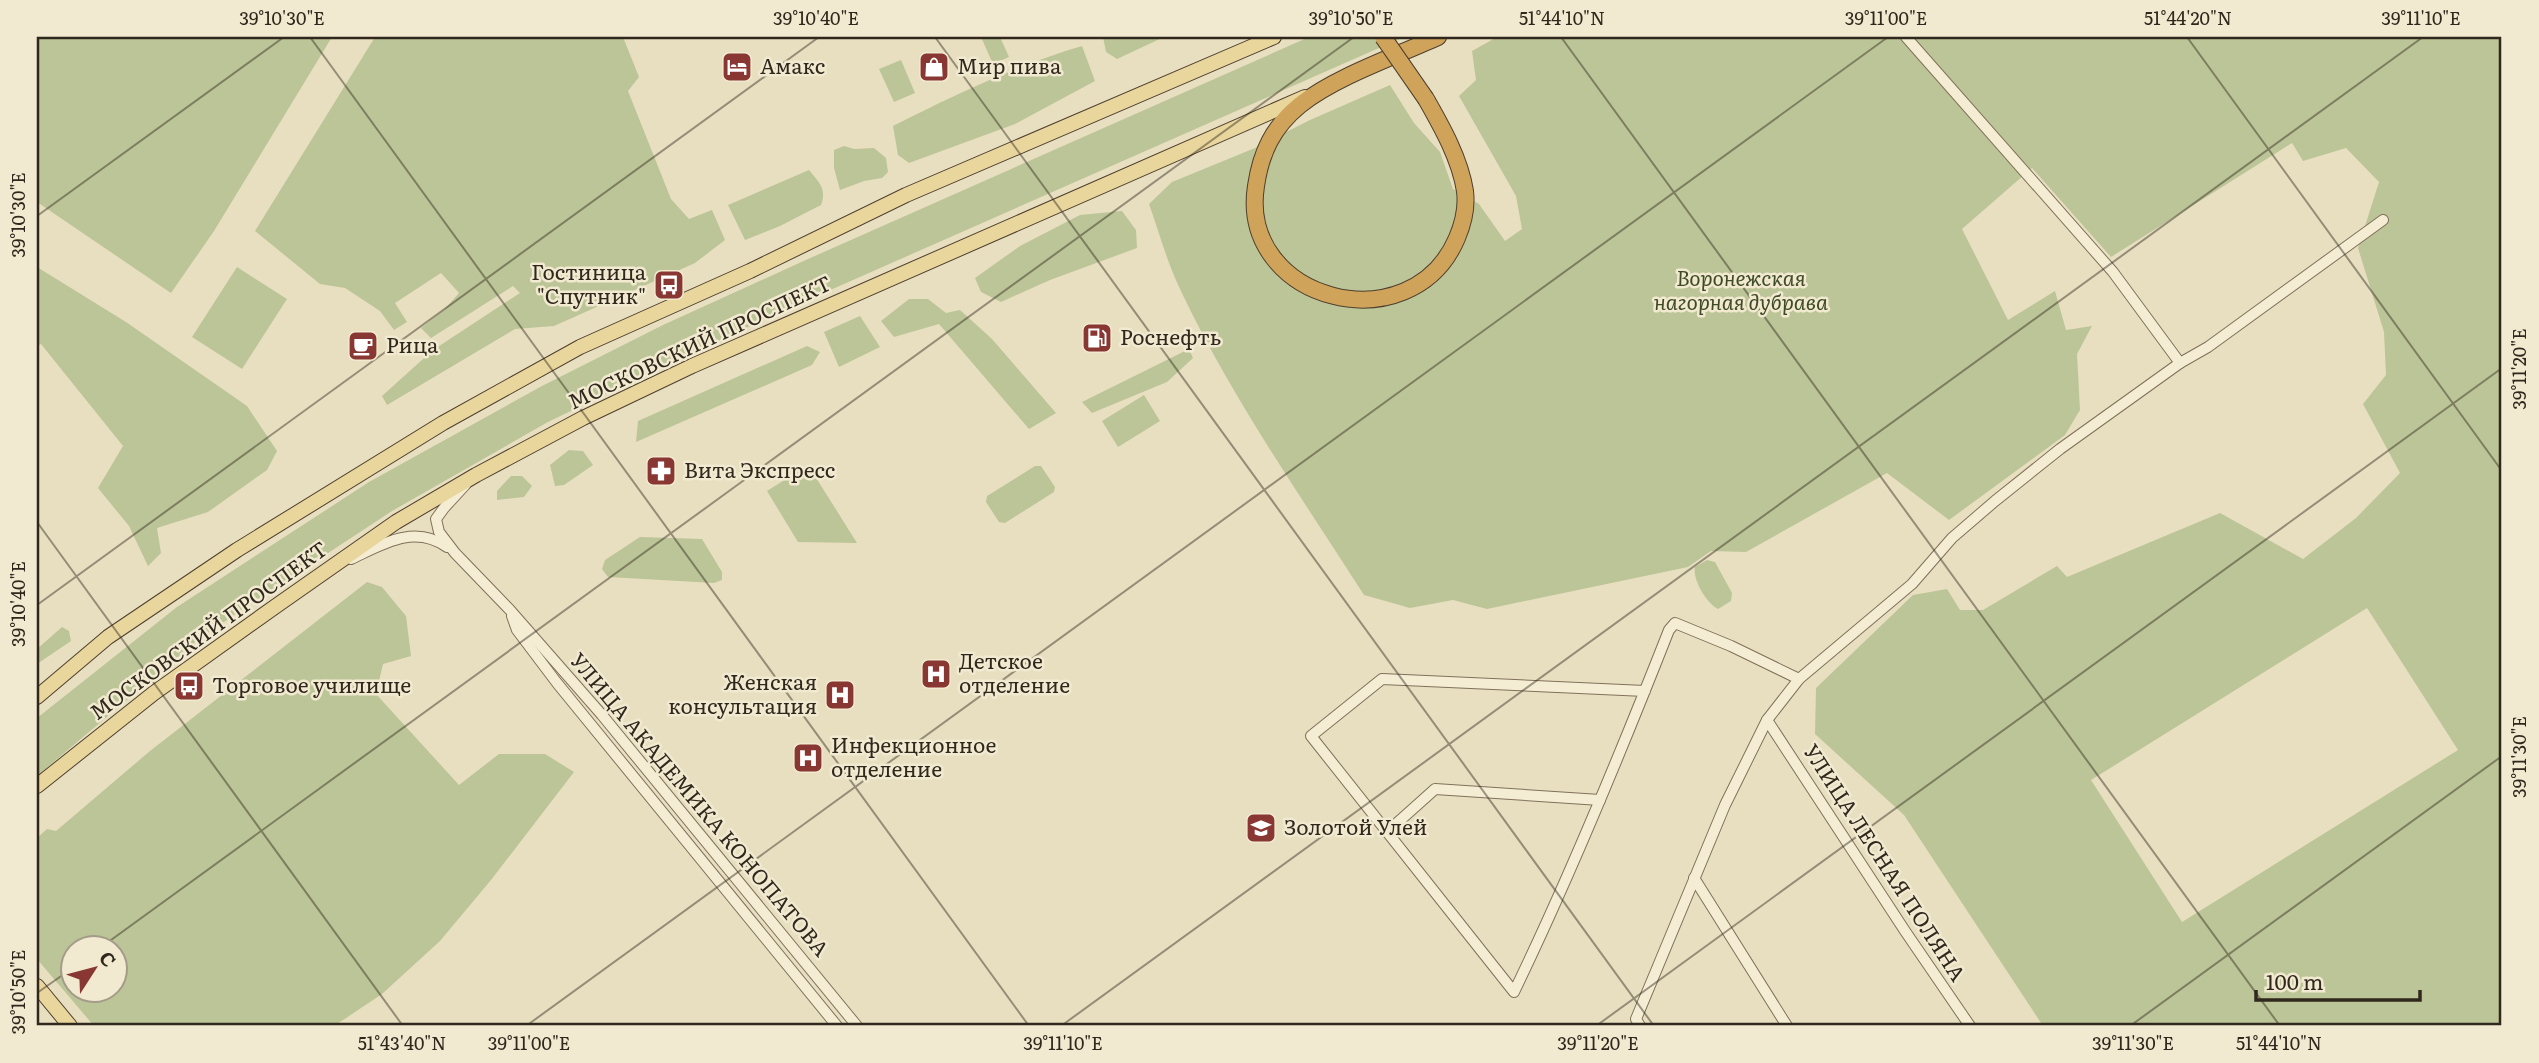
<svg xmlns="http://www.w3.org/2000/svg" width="2539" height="1063" viewBox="0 0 2539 1063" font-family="Literata,serif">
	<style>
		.green { fill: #bcc597; fill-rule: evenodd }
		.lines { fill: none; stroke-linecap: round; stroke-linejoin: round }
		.minor-casing { stroke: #80715b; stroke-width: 12 }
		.major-casing { stroke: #4e3f2f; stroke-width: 16 }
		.highway-casing { stroke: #4e3f2f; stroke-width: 18 }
		.minor { stroke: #f4edd3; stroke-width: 10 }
		.major { stroke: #e8d69c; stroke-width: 14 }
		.highway { stroke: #cfa45a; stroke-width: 16 }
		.highway-bridge-casing { stroke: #4e3f2f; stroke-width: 18; stroke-linecap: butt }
		.highway-bridge { stroke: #cfa45a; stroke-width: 16 }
		.ticks { fill: none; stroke: #31281d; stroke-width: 2; stroke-opacity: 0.45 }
		.labels { text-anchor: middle; stroke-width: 5; stroke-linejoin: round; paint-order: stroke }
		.poi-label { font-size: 21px; fill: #31281d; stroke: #f1e9d0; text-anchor: start }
		.park-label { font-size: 21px; font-style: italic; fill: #3f4b26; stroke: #f1e9d0 }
		.street-label { font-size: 21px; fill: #31281d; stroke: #f1e9d0 }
		.neatline { fill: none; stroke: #31281d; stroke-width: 2.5 }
		.ticks-label { font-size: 18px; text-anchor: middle; fill: #31281d }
	</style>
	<rect width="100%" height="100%" fill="#e8dfc1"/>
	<g class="green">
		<path d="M37 37H332L214 231 171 293 37 202Z"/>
		<path d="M375 37H623L639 77 628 91 671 199 689 219 712 210 725 240 695 263 554 326 515 329 387 405 382 396 433 350 520 293 513 286 431 338 421 328 444 310 459 293 441 273 395 303 407 322 394 330 380 311 345 288 320 284 255 231Z"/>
		<path d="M981 37H1000L1009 57 993 64Z"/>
		<path d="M1103 37H1164L1117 59 1106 52Z"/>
		<path d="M1309 37H1404L819 295 680 358 548 422 392 511 246 607 199 639 37 776V718L177 607 369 482 542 386 663 325 808 259Z"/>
		<path d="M1497 37H2502V1026H2043L1904 815 1815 734 1816 688 1913 595 1947 589 1960 610H1983L2057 566 2067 577 2220 513 2303 559 2356 518 2400 473 2363 404 2386 375 2384 332 2358 248 2379 182 2346 148 2303 161 2292 143 2111 257 2032 168 1962 229 2008 320 2055 291 2066 330 2092 326 2077 354 2080 410 2065 435 1949 520 1887 473 1746 552 1711 551 1688 567 1487 609 1453 600 1410 608 1364 595C1300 495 1231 397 1180 289 1167 262 1159 232 1149 204L1172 182 1255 148 1310 120 1390 85 1414 123 1440 152 1453 189 1479 204 1505 241 1522 229 1516 196 1459 96 1476 80 1472 51ZM2367 608 2458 750 2182 922 2091 780Z"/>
		<path d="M1082 46 1095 81 1015 124 909 163 898 155 893 126C954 95 1017 65 1082 46Z"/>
		<path d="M901 60 915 93 894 102 879 69Z"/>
		<path d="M844 146 854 149 874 148 886 158 888 172 882 178 864 181 840 190 834 168V150Z"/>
		<path d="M809 170C819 182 827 189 821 205L780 226 745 240 728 205Z"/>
		<path d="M1122 211 1136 230 1137 248 1050 280 1001 302 981 292 975 278 1020 246 1080 215Z"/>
		<path d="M37 267 126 322 247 406 277 451 267 470 208 512 157 528 161 553 148 566 129 526 98 488 123 446 41 344 37 346Z"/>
		<path d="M237 267 287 299 242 369 192 337Z"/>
		<path d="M909 299H928L946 313 960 310 992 339 1056 413 1029 429 939 324 894 337 881 321Z"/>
		<path d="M860 316 880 347 839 367 824 332Z"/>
		<path d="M807 346 820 352 812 365 636 442 638 421Z"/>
		<path d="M1189 349 1193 358 1167 382 1092 413 1082 402Z"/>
		<path d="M1144 395 1160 421 1118 447 1102 421Z"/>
		<path d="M569 450 583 451 593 465 564 485 555 486 550 465Z"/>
		<path d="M808 465 857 543 798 542 767 491Z"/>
		<path d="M1035 466H1041L1055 487 1054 492 1005 523 999 522 986 502 987 496Z"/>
		<path d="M511 476H522L532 486 524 497 497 500V491Z"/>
		<path d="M640 537 702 539 722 572V580L714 583 608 577 602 569 605 560Z"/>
		<path d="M1707 560 1715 562 1732 593 1731 601 1718 609C1707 604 1692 579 1695 567Z"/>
		<path d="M367 582 382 587 406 616 411 656 383 664 376 694 459 785 499 754H545L574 772 491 880 440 941 382 994 334 1026H94L37 959V838L47 829 56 831 150 751ZM74 948H116V990H74Z"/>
		<path d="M62 627 69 631 71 641 37 664V649Z"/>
	</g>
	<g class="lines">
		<g class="minor-casing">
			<g id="minor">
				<path d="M1906 37 2113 272 2180 363"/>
				<path d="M466 484 444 508 436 519 439 532 455 553 510 610 602 715 857 1026"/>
				<path d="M351 559C383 544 414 524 447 547"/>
				<path d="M512 616 517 630 557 683 837 1026"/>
				<path d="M1645 691 1382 679 1311 736 1514 992C1571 874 1621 752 1669 630L1675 623 1731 646 1799 679"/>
				<path d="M1767 720 1905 931 1970 1026"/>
				<path d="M1387 832 1435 789 1600 800"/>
				<path d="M1694 878 1787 1026"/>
				<path d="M1640 1026 1636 1019 1725 805 1767 720 1799 679 1912 584 1952 538 1995 501 2060 449 2180 363 2208 347 2383 220"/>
			</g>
		</g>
		<g class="major-casing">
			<g id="major">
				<path d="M37 697 108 637 237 550 443 423 580 347 750 271 906 195 1274 37"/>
				<path d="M37 786 154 693 276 606 396 522 476 475 583 418 692 366 1305 97"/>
				<path d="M37 986 70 1026"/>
			</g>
		</g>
		<g class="highway-casing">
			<path id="highway" d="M1426 99C1442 127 1460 159 1465 191 1467 207 1463 224 1457 238 1411 346 1238 301 1256 186 1261 152 1273 127 1300 105 1335 77 1396 56 1438 37"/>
		</g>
		<use href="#minor" class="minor"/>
		<use href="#major" class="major"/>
		<use href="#highway" class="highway"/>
		<g class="highway-bridge-casing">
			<path id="highway-bridge" d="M1383 37 1426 99"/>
		</g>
		<use href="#highway-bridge" class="highway-bridge"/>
	</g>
	<path class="ticks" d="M310 37 1029 1026M935 37 1654 1026M1561 37 2280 1026M2187 37 2502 471M37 216 284 37M37 522 403 1026M37 605 819 37M100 948 1354 37M37 993 74 967M526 1026 1888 37M1061 1026 2423 37M1596 1026 2502 368M2130 1026 2502 756"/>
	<defs>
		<g id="hotel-square" transform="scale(1.575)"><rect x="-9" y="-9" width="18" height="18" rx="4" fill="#883732" stroke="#f1e9d0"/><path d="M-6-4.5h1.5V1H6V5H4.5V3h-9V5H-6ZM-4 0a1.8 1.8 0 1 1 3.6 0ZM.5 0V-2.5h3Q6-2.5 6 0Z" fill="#fff"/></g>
		<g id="shop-square" transform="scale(1.575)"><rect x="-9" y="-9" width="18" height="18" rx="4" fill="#883732" stroke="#f1e9d0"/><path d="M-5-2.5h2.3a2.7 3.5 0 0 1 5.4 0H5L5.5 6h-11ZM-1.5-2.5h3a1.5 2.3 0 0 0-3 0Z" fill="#fff"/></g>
		<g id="bus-square" transform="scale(1.575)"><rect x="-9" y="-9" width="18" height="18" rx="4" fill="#883732" stroke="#f1e9d0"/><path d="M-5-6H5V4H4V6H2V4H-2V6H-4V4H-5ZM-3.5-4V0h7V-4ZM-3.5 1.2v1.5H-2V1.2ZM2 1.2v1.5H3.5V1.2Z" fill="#fff"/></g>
		<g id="fuel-square" transform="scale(1.575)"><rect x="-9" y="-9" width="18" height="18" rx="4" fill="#883732" stroke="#f1e9d0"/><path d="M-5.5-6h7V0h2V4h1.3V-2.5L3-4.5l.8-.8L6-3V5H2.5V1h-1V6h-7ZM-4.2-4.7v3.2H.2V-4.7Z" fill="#fff"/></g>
		<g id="cafe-square" transform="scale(1.575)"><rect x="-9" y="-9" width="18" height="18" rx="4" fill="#883732" stroke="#f1e9d0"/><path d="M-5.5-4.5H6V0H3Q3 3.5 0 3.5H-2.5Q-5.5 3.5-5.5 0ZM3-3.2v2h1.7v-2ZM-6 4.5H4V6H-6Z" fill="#fff"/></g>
		<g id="pharmacy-square" transform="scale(1.575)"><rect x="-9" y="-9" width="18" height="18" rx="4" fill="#883732" stroke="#f1e9d0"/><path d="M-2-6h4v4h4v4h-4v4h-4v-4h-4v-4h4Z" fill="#fff"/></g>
		<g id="hospital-square" transform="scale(1.575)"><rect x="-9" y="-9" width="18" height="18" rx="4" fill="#883732" stroke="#f1e9d0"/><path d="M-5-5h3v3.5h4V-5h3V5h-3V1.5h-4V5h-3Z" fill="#fff"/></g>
		<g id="school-square" transform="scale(1.575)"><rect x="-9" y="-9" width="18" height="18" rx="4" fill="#883732" stroke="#f1e9d0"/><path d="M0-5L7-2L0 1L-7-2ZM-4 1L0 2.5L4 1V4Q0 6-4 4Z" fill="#fff"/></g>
	</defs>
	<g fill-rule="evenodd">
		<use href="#hotel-square" x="737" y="67"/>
		<use href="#shop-square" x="934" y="67"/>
		<use href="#bus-square" x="669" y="285"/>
		<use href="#fuel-square" x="1097" y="338"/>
		<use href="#cafe-square" x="363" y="346"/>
		<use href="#pharmacy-square" x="661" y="471"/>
		<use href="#hospital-square" x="936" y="674"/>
		<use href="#bus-square" x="189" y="686"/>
		<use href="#hospital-square" x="840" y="695"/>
		<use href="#hospital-square" x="808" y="758"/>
		<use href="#school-square" x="1261" y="828"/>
	</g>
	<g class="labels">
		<g class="poi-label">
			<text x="760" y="74">Амакс</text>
			<text x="957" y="74">Мир пива</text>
			<text x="646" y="280" text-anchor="end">Гостиница<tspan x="646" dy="24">"Спутник"</tspan></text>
			<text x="1120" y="345">Роснефть</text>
			<text x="386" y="353">Рица</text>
			<text x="684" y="478">Вита Экспресс</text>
			<text x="959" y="669">Детское<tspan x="959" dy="24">отделение</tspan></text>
			<text x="817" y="690" text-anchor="end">Женская<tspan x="817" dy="24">консультация</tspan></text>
			<text x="212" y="693">Торговое училище</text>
			<text x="831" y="753">Инфекционное<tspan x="831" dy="24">отделение</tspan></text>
			<text x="1284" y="835">Золотой Улей</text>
		</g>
		<g class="park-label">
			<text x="1741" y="286">Воронежская<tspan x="1741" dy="24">нагорная дубрава</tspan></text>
		</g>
		<g class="street-label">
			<text transform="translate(700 343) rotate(-25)" y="7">МОСКОВСКИЙ ПРОСПЕКТ</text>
			<text transform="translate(209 631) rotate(-36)" y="7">МОСКОВСКИЙ ПРОСПЕКТ</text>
			<text transform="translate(699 805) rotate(50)" y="7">УЛИЦА АКАДЕМИКА КОНОПАТОВА</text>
			<text transform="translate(1884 863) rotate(57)" y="7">УЛИЦА ЛЕСНАЯ ПОЛЯНА</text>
		</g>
	</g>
	<rect width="2539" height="1063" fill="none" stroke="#f1e9d0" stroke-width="77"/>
	<g transform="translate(94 969) rotate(54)"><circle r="33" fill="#f1e9d0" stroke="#a49c88" stroke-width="2"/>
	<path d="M0-5L12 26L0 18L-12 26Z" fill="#883732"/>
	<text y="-10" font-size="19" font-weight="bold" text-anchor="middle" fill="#31281d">С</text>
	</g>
	<path d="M2256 990v10h164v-10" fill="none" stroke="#31281d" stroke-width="3.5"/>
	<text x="2266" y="990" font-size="21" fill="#31281d" stroke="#f1e9d0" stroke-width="5" paint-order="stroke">100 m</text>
	<rect x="38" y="38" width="2462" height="986" class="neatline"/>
	<g class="ticks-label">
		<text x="282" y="25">39°10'30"E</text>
		<text x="816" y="25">39°10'40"E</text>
		<text x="1351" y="25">39°10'50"E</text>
		<text x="1562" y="25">51°44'10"N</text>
		<text x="1886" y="25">39°11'00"E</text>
		<text x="2188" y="25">51°44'20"N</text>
		<text x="2421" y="25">39°11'10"E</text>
		<text transform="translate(19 215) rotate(-90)" y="6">39°10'30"E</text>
		<text transform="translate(2520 369) rotate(-90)" y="6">39°11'20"E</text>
		<text transform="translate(19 604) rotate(-90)" y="6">39°10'40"E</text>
		<text transform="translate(2520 757) rotate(-90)" y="6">39°11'30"E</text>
		<text transform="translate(19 992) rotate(-90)" y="6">39°10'50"E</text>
		<text x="402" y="1050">51°43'40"N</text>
		<text x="529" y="1050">39°11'00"E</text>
		<text x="1063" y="1050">39°11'10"E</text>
		<text x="1598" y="1050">39°11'20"E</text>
		<text x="2133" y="1050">39°11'30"E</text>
		<text x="2279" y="1050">51°44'10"N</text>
	</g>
</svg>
